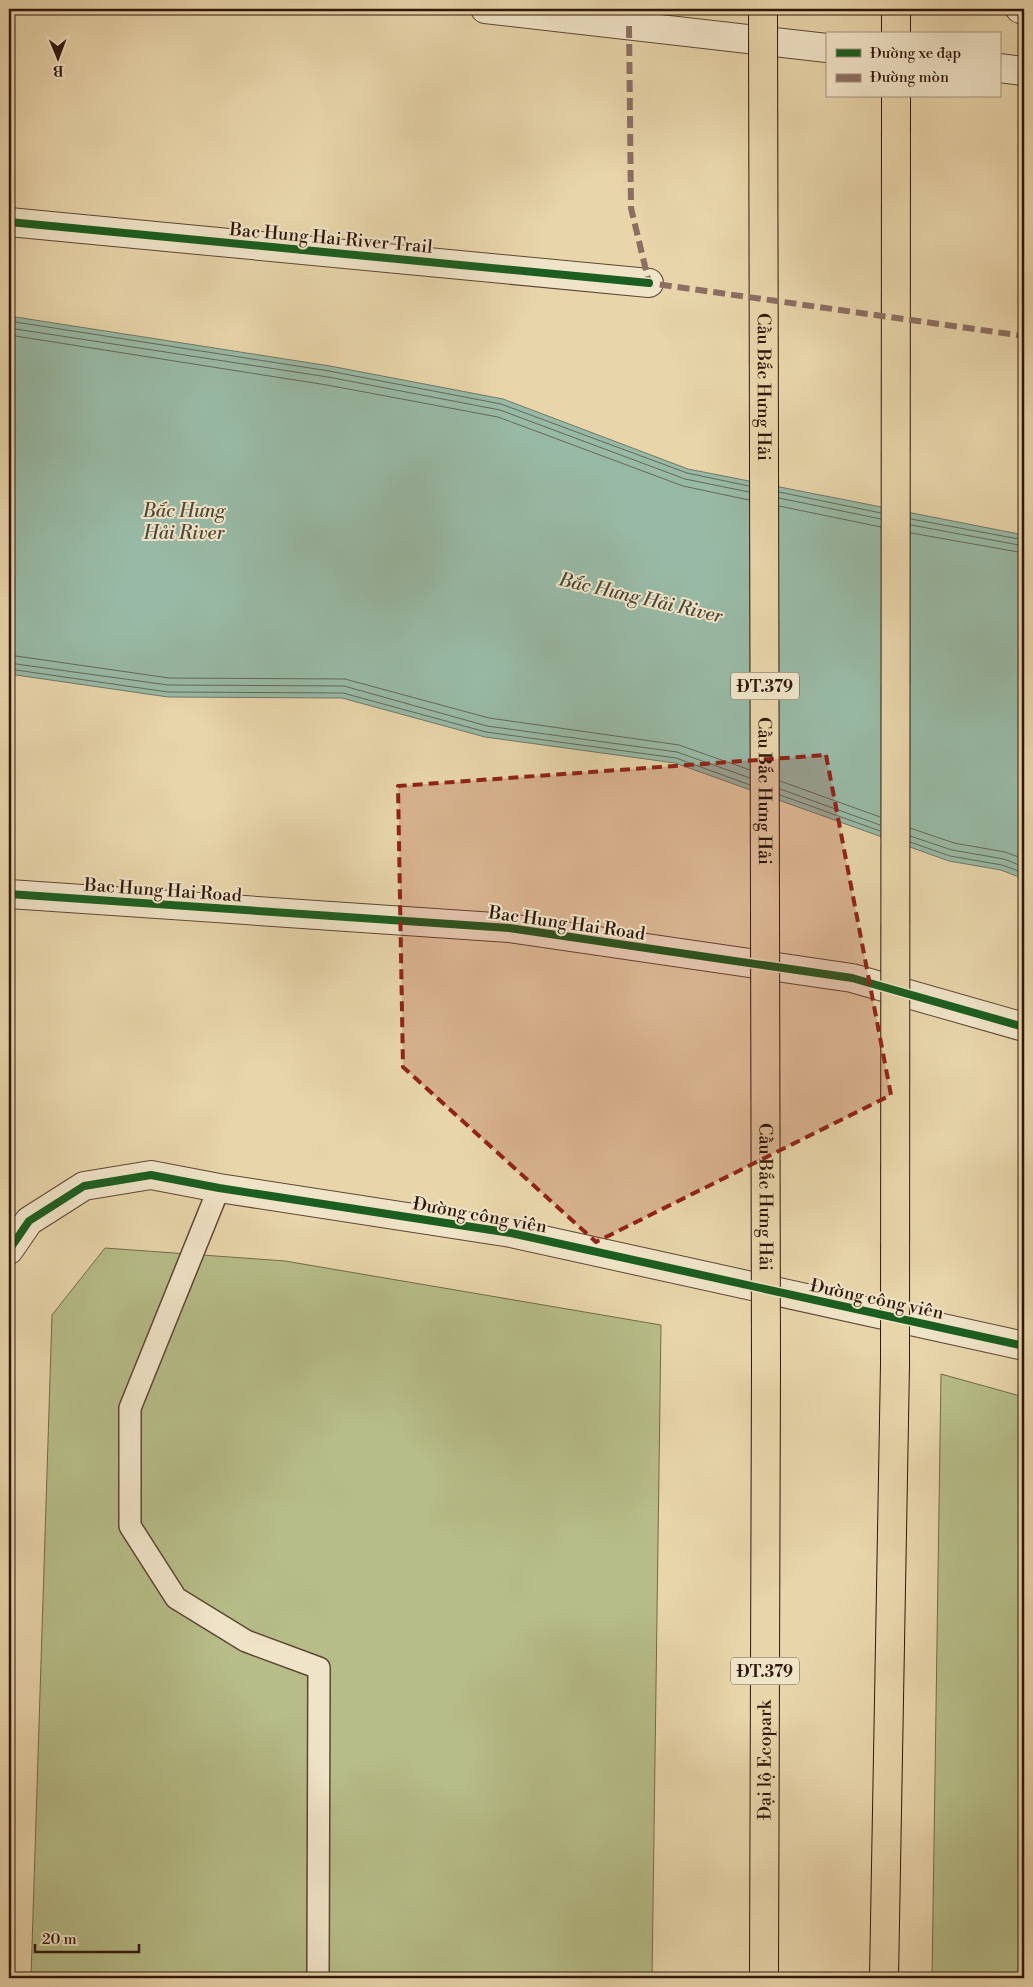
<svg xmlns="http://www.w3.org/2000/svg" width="1033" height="1987" viewBox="0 0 1033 1987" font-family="'Libre Bodoni',serif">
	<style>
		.green { fill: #b6bd88; stroke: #736a4a }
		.water { fill: #98b9a5; stroke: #6e7868 }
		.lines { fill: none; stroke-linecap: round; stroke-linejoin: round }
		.shore { stroke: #646858; stroke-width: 1 }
		.service-casing { stroke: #5e4634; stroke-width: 24 }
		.minor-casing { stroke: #5e4634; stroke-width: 30 }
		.tertiary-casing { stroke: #5e4634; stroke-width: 30 }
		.trunk-casing { stroke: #30170c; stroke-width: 30 }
		.service { stroke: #f0e4c8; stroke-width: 21 }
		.minor { stroke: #f0e4c8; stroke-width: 28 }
		.tertiary { stroke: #f0e4c8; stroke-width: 28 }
		.trunk { stroke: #e8d5aa; stroke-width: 28 }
		.trunk-bridge-casing { stroke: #30170c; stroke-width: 30; stroke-linecap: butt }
		.trunk-bridge { stroke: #e8d5aa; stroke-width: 28 }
		.quiet { stroke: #8d6e63; stroke-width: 6; stroke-dasharray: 12 6; stroke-linecap: butt }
		.cycleway-casing { stroke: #f0e4c8; stroke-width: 11 }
		.cycleway { stroke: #1b5e20; stroke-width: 8 }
		.marked { fill: #8f2418; fill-opacity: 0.2; stroke: #8f2418; stroke-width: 4; stroke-dasharray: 10 6; stroke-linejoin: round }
		.labels { text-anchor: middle; stroke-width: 4; stroke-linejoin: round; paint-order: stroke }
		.shield { fill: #f0e4c8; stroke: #6a5444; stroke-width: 1 }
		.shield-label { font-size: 16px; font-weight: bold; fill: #30170c }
		.street-label { font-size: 18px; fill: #30170c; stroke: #f0e4c8 }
		.water-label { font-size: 19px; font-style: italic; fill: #4f483a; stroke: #f0e4c8 }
	</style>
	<rect width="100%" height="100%" fill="#e8d5aa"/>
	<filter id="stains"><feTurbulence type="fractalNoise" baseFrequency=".004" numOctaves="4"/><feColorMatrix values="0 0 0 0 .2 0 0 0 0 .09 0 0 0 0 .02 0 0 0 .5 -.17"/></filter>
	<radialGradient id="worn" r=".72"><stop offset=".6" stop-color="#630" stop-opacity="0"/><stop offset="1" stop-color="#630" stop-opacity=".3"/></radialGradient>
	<g class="green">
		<path d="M105 1248 285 1261 661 1325 652 1978H31L52 1315Z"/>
		<path d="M941 1374 1024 1397V1978H932Z"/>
	</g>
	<path class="water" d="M9 316 330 366 503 399 688 469 1024 535V879L1001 870 949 861 675 763 485 737 342 698 168 697 9 674Z"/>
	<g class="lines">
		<g class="shore">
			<path d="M9 321 329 371 501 404 687 473 749 486"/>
			<path d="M9 328 328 377 500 410 685 479 749 492"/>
			<path d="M9 335 327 385 498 417 683 486 749 500"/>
			<path d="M779 492 881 513"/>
			<path d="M779 498 881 519"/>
			<path d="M779 506 881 527"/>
			<path d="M911 519 1024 540"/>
			<path d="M911 525 1024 546"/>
			<path d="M911 533 1024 553"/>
			<path d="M9 655 169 678 345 679 489 718 679 745 750 770"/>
			<path d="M9 663 168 685 344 686 487 726 677 752 750 778"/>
			<path d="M9 669 168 692 343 693 486 732 676 758 750 785"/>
			<path d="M780 781 880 817"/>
			<path d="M780 789 880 825"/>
			<path d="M780 795 880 831"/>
			<path d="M910 828 954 843 1005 852 1024 859"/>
			<path d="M910 836 952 850 1004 859 1024 867"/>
			<path d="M910 842 950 856 1002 865 1024 873"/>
		</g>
		<g class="service-casing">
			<path id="service" d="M219 1188 130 1408V1526L176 1598 246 1641 319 1668 318 1978"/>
		</g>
		<g class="minor-casing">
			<g id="minor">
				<path d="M485 9 827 48"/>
				<path d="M1020 9H1024"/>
				<path d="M999 68 1024 71"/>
				<path d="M9 222 649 283"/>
				<path d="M9 1250 29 1221 84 1186 151 1175 219 1188 511 1233 1024 1346"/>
			</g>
		</g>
		<g class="tertiary-casing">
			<path id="tertiary" d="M9 894 509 928 852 978 1024 1027"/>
		</g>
		<g class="trunk-casing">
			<g id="trunk">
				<path d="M896 34V9"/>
				<path id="s1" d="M764 1978 766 1364"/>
				<path d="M884 1978 895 1365"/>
			</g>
		</g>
		<use href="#service" class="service"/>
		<use href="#minor" class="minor"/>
		<use href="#tertiary" class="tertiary"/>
		<use href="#trunk" class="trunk"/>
		<g class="trunk-bridge-casing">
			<g id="trunk-bridge">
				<path id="s2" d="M763 9 766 1364"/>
				<path d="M895 1365 896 96"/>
			</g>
		</g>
		<use href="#trunk-bridge" class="trunk-bridge"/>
		<path class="quiet" d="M629 26 631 208 649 283 1024 336"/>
		<g class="cycleway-casing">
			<g id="cycleway">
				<path d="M9 222 649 283"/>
				<path d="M9 894 509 928 852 978 1024 1027"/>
				<path d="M9 1250 29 1221 84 1186 151 1175 219 1188 511 1233 1024 1346"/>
			</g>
		</g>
		<use href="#cycleway" class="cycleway"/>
	</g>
	<path class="marked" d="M826 755 891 1095 596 1242 403 1067 398 786Z"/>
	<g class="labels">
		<g class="shield">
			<rect x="731" y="672.5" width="68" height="27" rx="4"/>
			<rect x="731" y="1657.5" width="68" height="27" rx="4"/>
		</g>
		<g class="shield-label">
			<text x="765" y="692">ĐT.379</text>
			<text x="765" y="1677">ĐT.379</text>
		</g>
		<g class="street-label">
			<text transform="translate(331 238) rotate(5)" y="6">Bac Hung Hai River Trail</text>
			<text dy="6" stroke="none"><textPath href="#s2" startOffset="378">Cầu Bắc Hưng Hải</textPath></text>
			<text dy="6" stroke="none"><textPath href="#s2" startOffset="782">Cầu Bắc Hưng Hải</textPath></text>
			<text transform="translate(163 890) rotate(4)" y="6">Bac Hung Hai Road</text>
			<text transform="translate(567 923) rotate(8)" y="6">Bac Hung Hai Road</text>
			<text dy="6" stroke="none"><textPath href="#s2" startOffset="1188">Cầu Bắc Hưng Hải</textPath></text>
			<text transform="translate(480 1215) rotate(10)" y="6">Đường công viên</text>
			<text transform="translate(877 1299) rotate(12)" y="6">Đường công viên</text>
			<text dy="6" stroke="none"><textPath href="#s1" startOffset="218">Đại lộ Ecopark</textPath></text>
		</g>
		<g class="water-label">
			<text x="184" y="517">Bắc Hưng<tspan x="184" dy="22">Hải River</tspan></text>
			<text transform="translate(641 597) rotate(13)" y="7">Bắc Hưng Hải River</text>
		</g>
	</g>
	<rect width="1033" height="1987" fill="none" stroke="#e8d5aa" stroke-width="30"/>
	<rect x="10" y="10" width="1013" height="1967" fill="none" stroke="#30170c" stroke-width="2.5"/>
	<rect x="15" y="15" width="1003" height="1957" fill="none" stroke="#30170c"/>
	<rect x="826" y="32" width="175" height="65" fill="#f0e4c8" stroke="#a3927d"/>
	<rect x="836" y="49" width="25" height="8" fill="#1b5e20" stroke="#a3927d"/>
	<text x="870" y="58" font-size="15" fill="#30170c">Đường xe đạp</text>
	<rect x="836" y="74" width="25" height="8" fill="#8d6e63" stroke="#a3927d"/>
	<text x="870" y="82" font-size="15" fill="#30170c">Đường mòn</text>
	<g transform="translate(58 58) rotate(179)" stroke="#f0e4c8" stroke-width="4" paint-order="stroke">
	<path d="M0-4L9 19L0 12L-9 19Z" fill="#30170c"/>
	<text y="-8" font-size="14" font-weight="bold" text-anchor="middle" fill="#30170c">B</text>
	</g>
	<path d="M35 1944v8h104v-8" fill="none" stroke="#30170c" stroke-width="2.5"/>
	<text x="42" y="1944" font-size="15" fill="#30170c" stroke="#f0e4c8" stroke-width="4" paint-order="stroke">20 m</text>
	<rect width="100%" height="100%" filter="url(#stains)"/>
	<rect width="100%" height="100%" fill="url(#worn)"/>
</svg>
